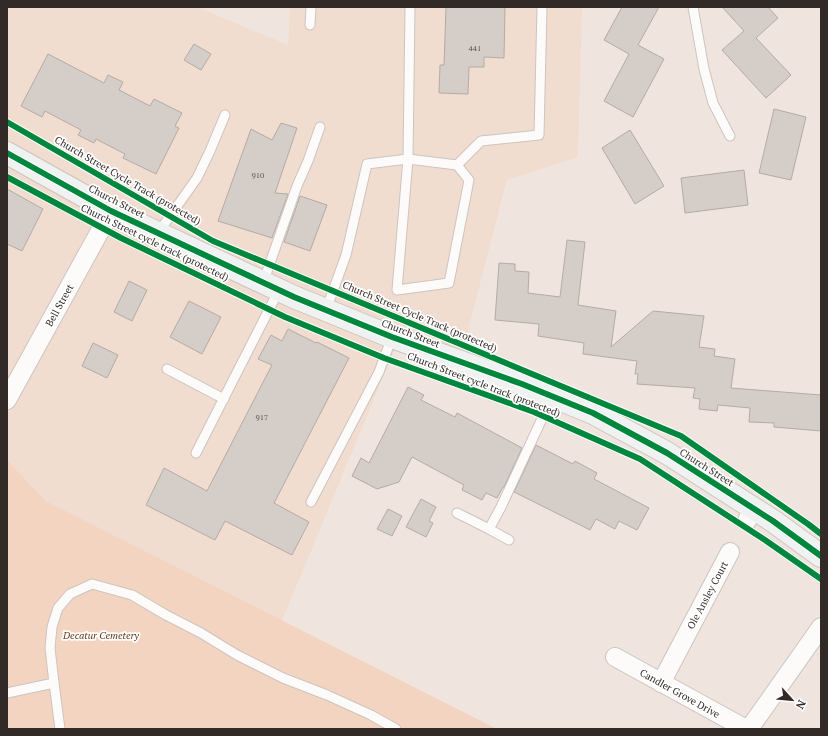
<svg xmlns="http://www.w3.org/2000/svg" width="828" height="736" viewBox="0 0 828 736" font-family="'PT Serif',serif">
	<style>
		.built { fill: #f1dcd0 }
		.green { fill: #f2d4c1 }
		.building { fill: #d5cdc7; stroke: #b4aba6 }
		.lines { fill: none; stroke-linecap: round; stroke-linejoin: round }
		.service-casing { stroke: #ccc4bf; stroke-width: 11 }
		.minor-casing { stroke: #ccc4bf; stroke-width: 20 }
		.secondary-casing { stroke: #ccc4bf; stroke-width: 24 }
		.service { stroke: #fdfbfa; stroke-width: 9 }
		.minor { stroke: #fdfbfa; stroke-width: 18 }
		.secondary { stroke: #f0f2f1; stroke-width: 22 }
		.cycleway-casing { stroke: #fff; stroke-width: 8 }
		.cycleway { stroke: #00873e; stroke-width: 6 }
		.labels { text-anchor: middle; stroke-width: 3.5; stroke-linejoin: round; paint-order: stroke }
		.number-label { font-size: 8px; fill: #5c544f }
		.street-label { font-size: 10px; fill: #322a26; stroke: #fff }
		.park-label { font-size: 10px; font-style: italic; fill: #683818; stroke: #fff }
	</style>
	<rect width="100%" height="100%" fill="#f0e5de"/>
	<path class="built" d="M7 7H197L288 45 290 7H582L578 157 507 180 459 365 396 346 282 621 46 501 7 460Z"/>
	<path class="green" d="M7 460 46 501 497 729H7Z"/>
	<g class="building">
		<path d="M446 7H505L504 58 484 57V67H469L468 94 439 93 440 65H444Z"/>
		<path d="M622 7H659L638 45 664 59 633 117 604 101 629 54 604 40Z"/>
		<path d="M722 7H768L778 18 756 38 791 75 766 98 722 50 744 31Z"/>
		<path d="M194 44 211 54 201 70 184 60Z"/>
		<path d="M48 54 104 83 108 75 123 82 119 90 150 106 154 99 182 113 175 126 179 128 156 174 123 158 125 154 96 139 94 143 78 135 81 130 45 111 42 117 21 106Z"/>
		<path d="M774 109 806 117 791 180 759 173Z"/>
		<path d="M281 123 297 128 275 193 288 194 272 238 218 221 251 129 272 140Z"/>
		<path d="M630 130 664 186 635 204 602 148Z"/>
		<path d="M744 170 748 205 685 213 681 178Z"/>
		<path d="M7 189 43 209 22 251 7 244Z"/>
		<path d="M300 196 327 205 310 251 284 242Z"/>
		<path d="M567 240 585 242 578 305 616 311 611 347 653 311 704 316 699 347 715 349 714 356 735 359 731 388 821 395V431L774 427V423L749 422 750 408 718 405 717 411 699 409 700 399 693 398 695 388 637 384 638 374H635L637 361 583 354 584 343 538 336 539 324 495 320 499 263 515 264V271L529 272 528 293 560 297Z"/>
		<path d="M129 281 147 290 132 321 114 312Z"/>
		<path d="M189 301 221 317 202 354 170 337Z"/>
		<path d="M288 329 316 343 317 342 349 358 274 503 309 522 292 555 225 521 215 540 146 505 164 468 207 491 272 365 258 359 271 335 282 341Z"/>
		<path d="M93 343 118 355 107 378 82 366Z"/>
		<path d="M408 387 424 395 421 400 455 417 457 413 522 448 504 487H503L497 498 486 493 482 500 462 490 464 485 412 457 399 482 377 489 352 476 361 458 369 463Z"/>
		<path d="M536 445 573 464 575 461 597 473 594 479 649 508 637 530 619 521 615 529 596 519 590 530 514 492Z"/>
		<path d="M421 499 436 507 429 521 433 523 426 537 406 527Z"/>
		<path d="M388 509 402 516 392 536 377 529Z"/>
	</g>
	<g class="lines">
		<g class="service-casing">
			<g id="service">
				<path d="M693 7 704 69 713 103 730 136"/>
				<path d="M310 25 311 7"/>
				<path d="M457 165 481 141 539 135 542 7"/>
				<path d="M158 233 197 178 210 151 225 115"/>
				<path d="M263 283 297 186 308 161 320 127"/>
				<path d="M326 310 346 255 367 164 408 159 457 165 469 180 449 283 397 290 408 159 410 7"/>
				<path d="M167 369 224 399"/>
				<path d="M196 453 279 290"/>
				<path d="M311 502 379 372 392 337"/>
				<path d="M457 513 489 529 501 507 552 397"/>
				<path d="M489 529 509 540"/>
				<path d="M54 683 60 729"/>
				<path d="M7 693 54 683 50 648 52 627 58 608 70 594 92 584 132 595 166 615 201 633 237 655 283 678 327 695 371 715 396 729"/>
			</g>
		</g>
		<g class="minor-casing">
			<g id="minor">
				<path d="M7 400 111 211"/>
				<path d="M747 521 753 508"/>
				<path d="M615 657 746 729"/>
				<path d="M661 683 730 552"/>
				<path d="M749 729 821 627"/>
			</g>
		</g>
		<g class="secondary-casing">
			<path id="secondary" d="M7 153 111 211 294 297 392 337 522 384 593 413 667 453 773 521 821 556"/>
		</g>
		<use href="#service" class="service"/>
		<use href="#minor" class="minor"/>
		<use href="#secondary" class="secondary"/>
		<g class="cycleway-casing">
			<g id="cycleway">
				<path d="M7 122 213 241 681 436 808 524 821 534"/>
				<path d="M7 153 111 211 294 297 392 337 522 384 593 413 667 453 773 521 821 556"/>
				<path d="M7 177 121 238 285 317 384 358 534 412 640 459 765 540 821 579"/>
			</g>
		</g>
		<use href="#cycleway" class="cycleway"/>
	</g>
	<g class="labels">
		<g class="number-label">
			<text x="475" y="51">441</text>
			<text x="258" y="178">910</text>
			<text x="262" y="420">917</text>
		</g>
		<g class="street-label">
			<text transform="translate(128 180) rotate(30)" y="4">Church Street Cycle Track (protected)</text>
			<text transform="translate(117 201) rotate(27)" y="4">Church Street</text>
			<text transform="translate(155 242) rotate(26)" y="4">Church Street cycle track (protected)</text>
			<text transform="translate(59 305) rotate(-61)" y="4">Bell Street</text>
			<text transform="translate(420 316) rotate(23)" y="4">Church Street Cycle Track (protected)</text>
			<text transform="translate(411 333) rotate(21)" y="4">Church Street</text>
			<text transform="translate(484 384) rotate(21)" y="4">Church Street cycle track (protected)</text>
			<text transform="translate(707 467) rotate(32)" y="4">Church Street</text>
			<text transform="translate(707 595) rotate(-62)" y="4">Ole Ansley Court</text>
			<text transform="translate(680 693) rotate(29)" y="4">Candler Grove Drive</text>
		</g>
		<g class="park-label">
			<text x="101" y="639">Decatur Cemetery</text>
		</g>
	</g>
	<rect width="828" height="736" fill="none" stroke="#322a26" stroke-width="16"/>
	<g transform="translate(792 700) rotate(117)" stroke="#ffffff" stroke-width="3" paint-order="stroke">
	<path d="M0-3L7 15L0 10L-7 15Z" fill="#322a26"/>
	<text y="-6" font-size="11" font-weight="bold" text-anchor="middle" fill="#322a26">N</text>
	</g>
</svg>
